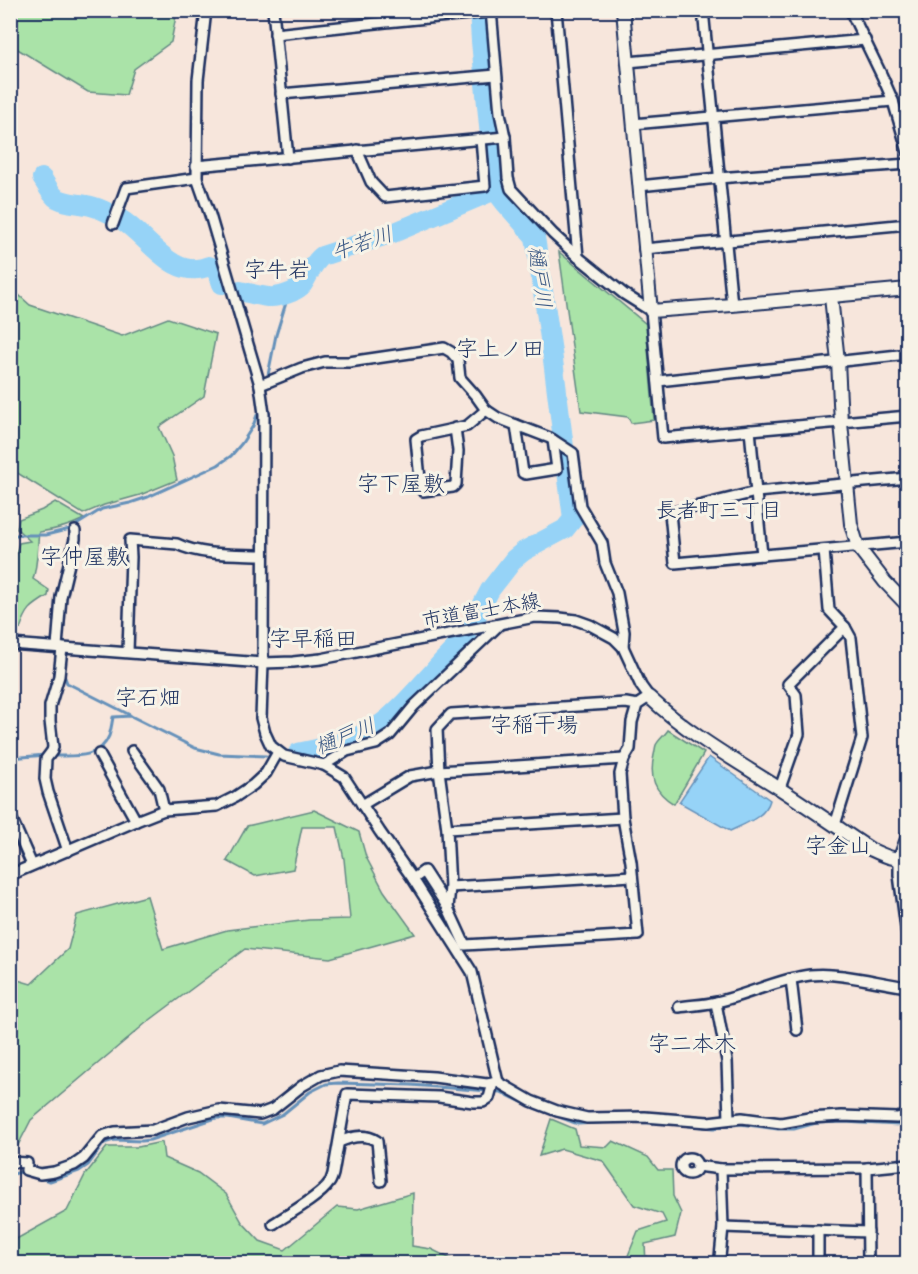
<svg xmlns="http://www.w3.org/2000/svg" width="918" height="1274" viewBox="0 0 918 1274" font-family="Pangolin,'Klee One',sans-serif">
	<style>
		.green { fill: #aae3a8; stroke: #628983; stroke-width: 1.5 }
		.water { fill: #96d3f7; stroke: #6591ba; stroke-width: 1.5 }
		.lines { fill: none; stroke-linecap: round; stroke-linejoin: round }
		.stream { stroke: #6591ba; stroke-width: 3 }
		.river { stroke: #96d3f7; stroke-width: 20 }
		.street-casing { stroke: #1b2f5e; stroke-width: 14 }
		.secondary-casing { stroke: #1b2f5e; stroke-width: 16 }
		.street { stroke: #f7f3e8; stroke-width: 9 }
		.secondary { stroke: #f7f3e8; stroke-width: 12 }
		.labels { text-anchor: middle; stroke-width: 6; stroke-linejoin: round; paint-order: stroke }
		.street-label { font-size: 20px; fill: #1b2f5e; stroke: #f7f3e8 }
		.water-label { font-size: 21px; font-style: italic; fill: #3a5884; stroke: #f7f3e8 }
		.neighbourhood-label { font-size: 21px; fill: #1b2f5e; stroke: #f7f3e8 }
		.quarter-label { font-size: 22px; fill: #1b2f5e; stroke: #f7f3e8 }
	</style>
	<rect width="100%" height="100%" fill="#f7e6dc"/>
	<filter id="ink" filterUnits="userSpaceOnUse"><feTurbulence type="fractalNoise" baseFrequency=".0167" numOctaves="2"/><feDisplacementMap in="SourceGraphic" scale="12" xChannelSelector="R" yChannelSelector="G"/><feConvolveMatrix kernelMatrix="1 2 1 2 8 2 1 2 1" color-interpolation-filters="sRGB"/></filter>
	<g filter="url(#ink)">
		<g class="green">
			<path d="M10 11 11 10 177 11 171 42 134 69 126 95 88 92 11 45Z"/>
			<path d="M559 252 646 324 654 420 631 423 628 417 581 411Z"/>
			<path d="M10 287 30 305 122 336 168 318 216 334 204 396 159 427 172 456 177 480 140 495 104 505 83 514 11 469Z"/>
			<path d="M55 502 84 519C70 526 54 530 39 532 37 548 38 563 33 579L49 590 48 596C30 607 27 609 20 629L11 630V569L19 543 30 541 17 529 19 519 42 510Z"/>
			<path d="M668 730 704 753 674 804C654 792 649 777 654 755 655 751 655 748 656 745 658 740 665 735 668 730Z"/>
			<path d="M314 810 359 832 366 857 384 891 415 934 330 958 245 949 146 1023 31 1120 11 1159V978L31 984 68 949 77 915 147 896 163 949 227 930 309 920 350 919 344 859 337 827H302L293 869 255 876 227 861 247 826Z"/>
			<path d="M551 1119 575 1129 579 1145 607 1147 613 1141 648 1157 658 1170H672L673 1196 681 1213 675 1237 645 1244 646 1263H625L638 1231 666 1222 662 1214 634 1205 603 1161 562 1149 539 1156Z"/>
			<path d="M162 1142 164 1158 198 1173 226 1194 242 1222 260 1241 285 1250 337 1207 358 1209 413 1193 412 1246 431 1249 451 1259 468 1263H11V1242L67 1211 85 1175 107 1147H138Z"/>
		</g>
		<path class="water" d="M709 757 770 800C766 817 744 824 730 831L679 802Z"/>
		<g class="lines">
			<g class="stream">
				<path d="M268 375 276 335 289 293"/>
				<path d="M10 535H46L70 529 102 509 130 503 148 497 218 465 231 456 242 443 253 426 257 415"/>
				<path d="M64 675 67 683 130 715"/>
				<path d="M54 756C74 756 100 759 109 736 111 730 112 723 113 717L131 716 195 748 219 754 266 756"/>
				<path d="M10 758 46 755"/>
				<path d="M32 1176 50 1181 79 1171 88 1165 104 1143 114 1140 142 1141 150 1140 216 1118H228L262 1124 283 1114 310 1092 326 1084 338 1083 411 1085 501 1092 530 1106 578 1124 612 1122 659 1123 714 1128 740 1124 778 1129H794L816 1123 844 1122 899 1125 908 1122"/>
				<path d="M10 1179 13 1174 21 1172 25 1174"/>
			</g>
			<g class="river">
				<path d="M42 178C46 184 50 192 55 197 63 203 77 203 86 205 95 206 112 214 120 219 148 235 172 282 209 266L217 269 222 284"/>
				<path d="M240 291C249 293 259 296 268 297 278 298 297 292 303 284 310 273 312 264 322 256L393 233 495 190"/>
				<path d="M474 621 490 590 514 559 524 551 565 529 573 519 552 352 535 237 505 203 495 190 481 41 479 10"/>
				<path d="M298 753C326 747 357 741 381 724 401 709 417 689 434 671 444 659 456 648 466 637"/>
			</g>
			<g class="street-casing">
				<g id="street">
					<path d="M206 10 198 80 197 178 210 215 260 385 264 414 263 663 261 718 265 733 271 746 284 756 324 765 344 777 380 832 413 879 472 972 498 1082"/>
					<path d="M273 10 288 158"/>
					<path d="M491 10 500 113 505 137 508 178 511 189 553 234 578 257 624 294 651 311 663 438 908 416"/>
					<path d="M556 10 578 257"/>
					<path d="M703 10 732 305"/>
					<path d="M850 10 882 76 893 101 908 152"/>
					<path d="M275 34 386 22 511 10"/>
					<path d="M628 62 865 40"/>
					<path d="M281 94 496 75"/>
					<path d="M633 124 893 101"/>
					<path d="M357 150 371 182 385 197 485 186 481 139"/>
					<path d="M196 166C299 157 402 146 505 137"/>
					<path d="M639 186 718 178 908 164"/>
					<path d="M113 224 126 188 197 178"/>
					<path d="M644 249 908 224"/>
					<path d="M658 381 908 354"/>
					<path d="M260 385 302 368 325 362H349L444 348 451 352 458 360 460 378 476 396 486 410 498 418 550 438 573 453 580 506 602 543 605 563 617 593 624 632 623 647"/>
					<path d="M516 425 523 473 526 474 557 469 553 440"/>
					<path d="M455 428 458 451 456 484 453 487 423 491 421 489 416 439 421 436 467 426 486 410"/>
					<path d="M750 430 762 555"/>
					<path d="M908 478 756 492 670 513 675 563 908 542"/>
					<path d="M824 550 829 610 845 627 851 638 862 738 835 825"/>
					<path d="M10 644 263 663 293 662 321 659 535 617 560 618 576 620 590 625 614 638 623 647 641 686 649 697 637 705 626 703 451 714 437 729 439 771 447 829 450 887 448 908 465 945 638 935 631 862 623 818 620 774 624 759 630 749 632 722 637 705"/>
					<path d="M57 647 61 597 75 539V531"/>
					<path d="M62 648 59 676 50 706V721L53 747 52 751 46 759 45 779 48 792 68 851"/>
					<path d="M128 652 131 557 130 540 177 544C201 556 237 554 263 555"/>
					<path d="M132 751 159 789 164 810"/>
					<path d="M99 754 136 821"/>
					<path d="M324 765 347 751 376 744 390 735 414 706 499 625"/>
					<path d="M780 788 799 734 796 695 788 684 845 627"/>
					<path d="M362 805 410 776 439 771 624 759"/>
					<path d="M10 815 32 865"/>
					<path d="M447 829 623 818"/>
					<path d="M899 860V875L908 943"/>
					<path d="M10 875 136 821 164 810 217 806 235 797 253 785 266 773 278 752"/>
					<path d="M413 879 424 871 448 908"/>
					<path d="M450 887 632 876"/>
					<path d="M791 979 797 1030"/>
					<path d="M716 1003 727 1061 729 1119"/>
					<path d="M679 1007C691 1005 704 1005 716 1002 748 995 778 979 810 975 841 972 877 983 908 987"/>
					<path d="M339 1142C350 1137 365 1133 377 1141L381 1181"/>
					<circle cx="689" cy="1166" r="8"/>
					<path d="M10 1162 27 1163 26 1170 40 1174 54 1172 74 1165 84 1158 102 1136 115 1132 153 1130 188 1117 219 1110 260 1114 273 1109 302 1086 321 1075 339 1071 434 1077 487 1084 498 1082 531 1101 557 1111 587 1118 645 1117 708 1122 742 1118 781 1123 809 1118 842 1116 897 1118 908 1115"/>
					<path d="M697 1166 721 1169"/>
					<path d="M867 1168 868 1264"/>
					<path d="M273 1224C287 1215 321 1196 329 1183 331 1181 332 1177 333 1174L347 1094 439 1097 473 1102H483L489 1098 493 1083"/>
					<path d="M723 1227 868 1232"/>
					<path d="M723 1264 720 1257 723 1227 721 1169 867 1168 908 1164"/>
					<path d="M818 1264V1230"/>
				</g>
			</g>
			<g class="secondary-casing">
				<g id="secondary">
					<path d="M623 10 651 311 732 305 908 289"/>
					<path d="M831 297 838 361 841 423 851 524 858 547 885 582 908 606"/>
					<path d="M649 697C686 732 731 758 774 785 806 805 838 828 870 849 883 855 893 860 908 860"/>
					<path d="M899 860 908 836"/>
				</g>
			</g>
			<use href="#street" class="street"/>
			<use href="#secondary" class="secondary"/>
		</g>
	</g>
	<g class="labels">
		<g class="street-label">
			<text transform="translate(481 610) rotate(-10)" y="7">市道富士本線</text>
		</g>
		<g class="water-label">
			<text transform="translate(362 243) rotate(-19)" y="7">牛若川</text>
			<text transform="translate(540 277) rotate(82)" y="7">樋戸川</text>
			<text transform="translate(345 736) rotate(-22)" y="7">樋戸川</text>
		</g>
		<g class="neighbourhood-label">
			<text x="719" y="517">長者町三丁目</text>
		</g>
		<g class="quarter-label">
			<text x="277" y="277">字牛岩</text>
			<text x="500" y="356">字上ノ田</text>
			<text x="401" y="491">字下屋敷</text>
			<text x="84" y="564">字仲屋敷</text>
			<text x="313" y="646">字早稲田</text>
			<text x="148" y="705">字石畑</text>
			<text x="534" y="732">字稲干場</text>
			<text x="838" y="853">字金山</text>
			<text x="692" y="1051">字二本木</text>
		</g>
	</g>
	<rect width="918" height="1274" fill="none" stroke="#f7f3e8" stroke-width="36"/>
	<rect x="18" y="18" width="882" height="1238" fill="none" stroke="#1b2f5e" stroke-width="2" filter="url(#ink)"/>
</svg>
